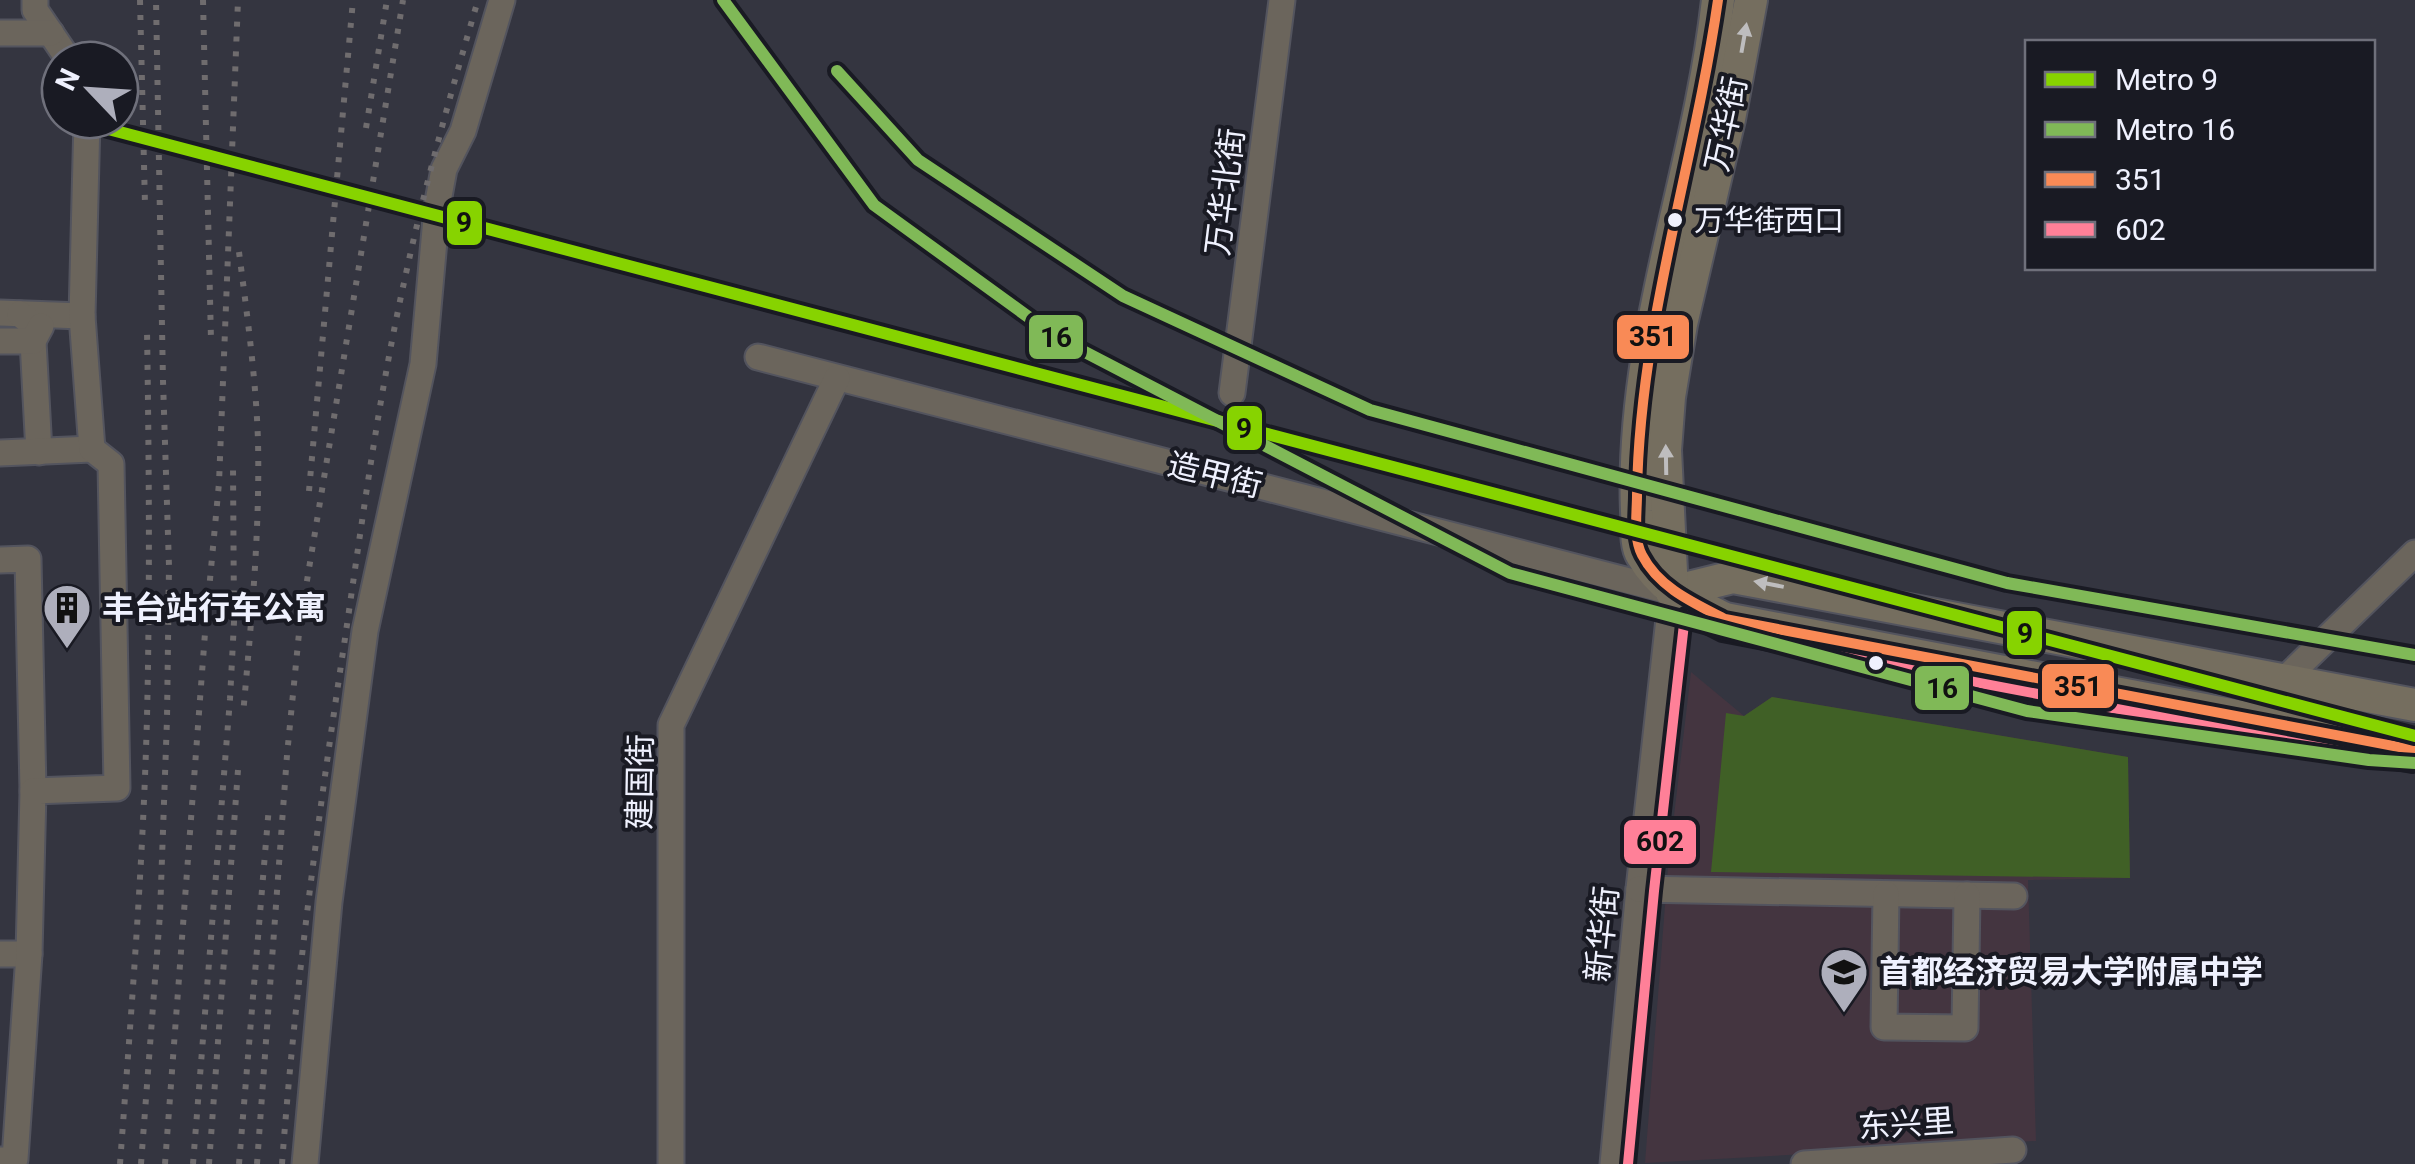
<svg xmlns="http://www.w3.org/2000/svg" width="2415" height="1164" viewBox="0 0 2415 1164" font-family="Roboto,'Noto Sans SC',sans-serif">
	<style>
		.education { fill: #443540 }
		.pitch { fill: #406026 }
		.lines { fill: none; stroke-linecap: round; stroke-linejoin: round }
		.minor-casing { stroke: #53545e; stroke-width: 29 }
		.major-casing { stroke: #53545e; stroke-width: 36 }
		.minor { stroke: #6b655c; stroke-width: 25 }
		.major { stroke: #756e5f; stroke-width: 32 }
		.rail { stroke: #6f6c6e; stroke-width: 6; stroke-dasharray: 5 10; stroke-linecap: butt }
		.bus-1-casing { stroke: #191a23; stroke-width: 18 }
		.bus-2-casing { stroke: #191a23; stroke-width: 18 }
		.bus-1 { stroke: #f98a56; stroke-width: 10 }
		.bus-2 { stroke: #ff8098; stroke-width: 10 }
		.metro-1-casing { stroke: #191a23; stroke-width: 20 }
		.metro-2-casing { stroke: #191a23; stroke-width: 20 }
		.metro-1 { stroke: #87d300; stroke-width: 12 }
		.metro-2 { stroke: #80b957; stroke-width: 12 }
		.oneway { fill: #bebdbe }
		.bus-dot { fill: #eff1fe; stroke: #191a23; stroke-width: 4 }
		.labels { text-anchor: middle; stroke-width: 8; stroke-linejoin: round; paint-order: stroke }
		.bus-label { font-size: 30px; fill: #eff1fe; stroke: #191a23; text-anchor: start }
		.street-label { font-size: 32px; fill: #eff1fe; stroke: #191a23 }
		.poi-label { font-size: 32px; font-weight: bold; fill: #eff1fe; stroke: #191a23; text-anchor: start }
		.line-badge { stroke: #191a23; stroke-width: 4 }
		.pale-badge-label { font-size: 28px; text-anchor: middle; font-weight: bold; fill: #111 }
	</style>
	<rect width="100%" height="100%" fill="#343540"/>
	<path class="education" d="M1691 672 1744 716 1772 697 2128 757 2130 878 2028 880 2036 1141 1645 1163 1668 867Z"/>
	<path class="pitch" d="M1772 697 2128 757 2130 878 1711 872 1726 713 1744 716Z"/>
	<g class="lines">
		<g class="minor-casing">
			<g id="minor">
				<path d="M35 0V10L69 60"/>
				<path d="M0 33H51"/>
				<path d="M0 313 82 316"/>
				<path d="M20 314 31 323 33 341 39 452"/>
				<path d="M0 341H33L41 326"/>
				<path d="M758 357 1672 592 1639 889 1613 1164"/>
				<path d="M1232 393 1282 0"/>
				<path d="M0 453 92 449"/>
				<path d="M0 560 28 559 33 791"/>
				<path d="M2285 679 2415 553"/>
				<path d="M1639 889 2014 896"/>
				<path d="M1886 894 1884 1027 1965 1028 1967 895"/>
				<path d="M0 954H29"/>
				<path d="M0 1160 15 1159 29 954 33 791 117 788 111 464 92 449 82 316 87 120"/>
				<path d="M305 1164 329 902 365 631 423 364 437 207 444 169 463 131 502 0"/>
				<path d="M671 1164V725L837 378"/>
				<path d="M1804 1164 2013 1150"/>
			</g>
		</g>
		<g class="major-casing">
			<g id="major">
				<path d="M1718 0C1699 172 1630 336 1637 511 1638 524 1635 544 1642 555 1663 591 1690 601 1725 619L2415 750"/>
				<path d="M1672 592 1733 577 2415 705"/>
				<path d="M1672 592 1665 450 1669 397 1681 324 1729 119 1751 0"/>
			</g>
		</g>
		<use href="#minor" class="minor"/>
		<use href="#major" class="major"/>
		<g class="rail">
			<path d="M140 0 145 205"/>
			<path d="M203 0 211 340"/>
			<path d="M366 128 387 0"/>
			<path d="M239 252C247 314 256 379 258 441 260 533 251 624 243 715"/>
			<path d="M309 491 353 0"/>
			<path d="M120 1164C131 1015 143 866 147 717 150 588 149 459 147 330"/>
			<path d="M141 1164 160 914 167 719 169 566 163 381 156 0"/>
			<path d="M165 1164 205 633 219 483 238 0"/>
			<path d="M193 1164 230 699 234 622 233 465"/>
			<path d="M209 1164 238 770"/>
			<path d="M239 1164 269 806"/>
			<path d="M257 1164 287 755 300 623 403 0"/>
			<path d="M282 1164C295 990 318 818 344 645 362 523 378 399 405 278 425 185 451 92 478 0"/>
		</g>
		<g class="bus-1-casing">
			<path id="bus-1" d="M1718 0C1694 166 1639 327 1637 495 1637 513 1633 538 1642 555 1659 588 1694 603 1725 619L2415 750"/>
		</g>
		<g class="bus-2-casing">
			<path id="bus-2" d="M1628 1164 1654 891 1685 615 1722 634 2412 765"/>
		</g>
		<use href="#bus-1" class="bus-1"/>
		<use href="#bus-2" class="bus-2"/>
		<g class="metro-1-casing">
			<path id="metro-1" d="M74 120 2415 736"/>
		</g>
		<g class="metro-2-casing">
			<g id="metro-2">
				<path d="M723 0 874 205 1056 337 1510 573 2027 711 2369 760 2415 763"/>
				<path d="M837 71 918 160 1123 296 1370 410 2007 583 2415 655"/>
			</g>
		</g>
		<use href="#metro-1" class="metro-1"/>
		<use href="#metro-2" class="metro-2"/>
	</g>
	<defs><path id="oneway-solid" d="M-6-.8H1V-3.2L6.5 0L1 3.2V.8H-6Z" transform="scale(2.5)"/></defs>
	<g class="oneway">
		<use href="#oneway-solid" transform="translate(1744 38) rotate(-80)"/>
		<use href="#oneway-solid" transform="translate(1666 460) rotate(-91)"/>
		<use href="#oneway-solid" transform="translate(1769 584) rotate(-169)"/>
	</g>
	<defs>
		<g id="building-pin" transform="scale(2.5)"><path d="M0 17L-7.5 6A9.5 9.5 0 1 1 7.5 6Z" fill="#aeafbc" stroke="#191a23"/><path d="M-4-6H4V6H1V3H-1V6H-4ZM-2.5-4.3h1.7v1.8h-1.7ZM.8-4.3h1.7v1.8H.8ZM-2.5-1h1.7V.8h-1.7ZM.8-1h1.7V.8H.8Z" fill="#111"/></g>
		<g id="school-pin" transform="scale(2.5)"><path d="M0 17L-7.5 6A9.5 9.5 0 1 1 7.5 6Z" fill="#aeafbc" stroke="#191a23"/><path d="M0-5L7-2L0 1L-7-2ZM-4 1L0 2.5L4 1V4Q0 6-4 4Z" fill="#111"/></g>
	</defs>
	<g fill-rule="evenodd">
		<use href="#building-pin" x="67" y="608"/>
		<use href="#school-pin" x="1844" y="972"/>
	</g>
	<g class="bus-dot">
		<circle cx="1675" cy="220" r="9"/>
		<circle cx="1876" cy="663" r="9"/>
	</g>
	<g class="labels">
		<g class="bus-label">
			<text x="1694" y="231">万华街西口</text>
		</g>
		<g class="street-label">
			<text transform="translate(1726 124) rotate(-78)" y="11">万华街</text>
			<text transform="translate(1225 192) rotate(-83)" y="11">万华北街</text>
			<text transform="translate(1215 475) rotate(14)" y="11">造甲街</text>
			<text transform="translate(640 782) rotate(-89)" y="11">建国街</text>
			<text transform="translate(1602 934) rotate(-84)" y="11">新华街</text>
			<text transform="translate(1906 1124) rotate(-4)" y="11">东兴里</text>
		</g>
		<g class="poi-label">
			<text x="102" y="619">丰台站行车公寓</text>
			<text x="1879" y="983">首都经济贸易大学附属中学</text>
		</g>
	</g>
	<g class="line-badge">
		<rect x="445" y="199" width="39" height="48" rx="10" fill="#87d300"/>
		<rect x="1615" y="313" width="76" height="48" rx="10" fill="#f98a56"/>
		<rect x="1027" y="313" width="58" height="48" rx="10" fill="#80b957"/>
		<rect x="1225" y="404" width="39" height="48" rx="10" fill="#87d300"/>
		<rect x="2005" y="609" width="39" height="48" rx="10" fill="#87d300"/>
		<rect x="2040" y="662" width="76" height="48" rx="10" fill="#f98a56"/>
		<rect x="1913" y="664" width="58" height="48" rx="10" fill="#80b957"/>
		<rect x="1622" y="818" width="76" height="48" rx="10" fill="#ff8098"/>
	</g>
	<g class="pale-badge-label">
		<text x="464" y="232">9</text>
		<text x="1653" y="346">351</text>
		<text x="1056" y="347">16</text>
		<text x="1244" y="438">9</text>
		<text x="2025" y="643">9</text>
		<text x="2078" y="696">351</text>
		<text x="1942" y="698">16</text>
		<text x="1660" y="851">602</text>
	</g>
	<rect x="2025" y="40" width="350" height="230" fill="#191a23" stroke="#6f707b" stroke-width="2.5"/>
	<rect x="2045" y="72" width="50" height="15" fill="#87d300" stroke="#6f707b" stroke-width="2.5"/>
	<text x="2115" y="90" font-size="30" fill="#eff1fe">Metro 9</text>
	<rect x="2045" y="122" width="50" height="15" fill="#80b957" stroke="#6f707b" stroke-width="2.5"/>
	<text x="2115" y="140" font-size="30" fill="#eff1fe">Metro 16</text>
	<rect x="2045" y="172" width="50" height="15" fill="#f98a56" stroke="#6f707b" stroke-width="2.5"/>
	<text x="2115" y="190" font-size="30" fill="#eff1fe">351</text>
	<rect x="2045" y="222" width="50" height="15" fill="#ff8098" stroke="#6f707b" stroke-width="2.5"/>
	<text x="2115" y="240" font-size="30" fill="#eff1fe">602</text>
	<g transform="translate(90 90) rotate(295)"><circle r="48" fill="#191a23" stroke="#6f707b" stroke-width="2.5"/>
	<path d="M0-8L18 38L0 25L-18 38Z" fill="#aeafbc"/>
	<text y="-15" font-size="28" font-weight="bold" text-anchor="middle" fill="#eff1fe">N</text>
	</g>
</svg>
